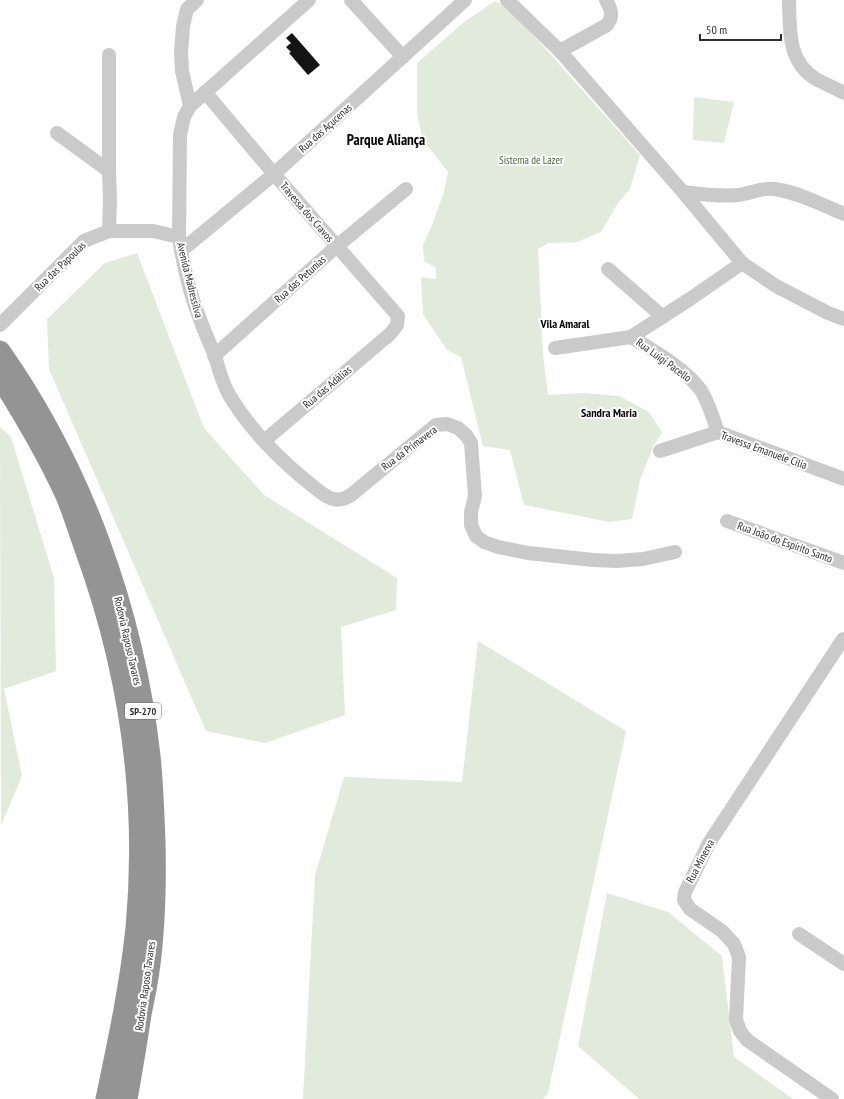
<svg xmlns="http://www.w3.org/2000/svg" width="844" height="1099" viewBox="0 0 844 1099" font-family="'PT Sans Narrow',sans-serif">
	<style>
		.green { fill: #e2eadb }
		.building { fill: #141414 }
		.lines { fill: none; stroke-linecap: round; stroke-linejoin: round }
		.minor { stroke: #cacaca; stroke-width: 14 }
		.highway { stroke: #949494; stroke-width: 21 }
		.labels { text-anchor: middle; stroke-width: 4; stroke-linejoin: round; paint-order: stroke }
		.shield { fill: #fff; stroke: #6c6c6c; stroke-width: 1 }
		.shield-label { font-size: 10px; font-weight: bold; fill: #2d2d2d }
		.street-label { font-size: 11px; fill: #2d2d2d; stroke: #fff }
		.park-label { font-size: 11px; fill: #4d663c; stroke: #fff }
		.neighbourhood-label { font-size: 12px; font-weight: bold; fill: #000; stroke: #fff }
		.district-label { font-size: 15px; font-weight: bold; fill: #000; stroke: #fff }
	</style>
	<rect width="100%" height="100%" fill="#fff"/>
	<g class="green">
		<path d="M495 1 511 10 640 155 630 189 618 203 601 232 577 242 548 243 538 249 543 354 548 395 584 393 619 396 649 412 662 432 653 447 640 480 632 519 609 522 524 505 510 450 483 446 461 357 447 350 423 314 421 277 436 279V268L424 261 423 245 432 225 444 192 448 172 423 140 417 113V63L464 22Z"/>
		<path d="M694 97 734 102 724 143 693 140Z"/>
		<path d="M137 253 204 428 264 495 397 578 396 610 341 627 345 715 265 743 206 731 49 369 47 319 105 263Z"/>
		<path d="M0 427 11 437 54 578 56 671 4 689 22 776 1 825Z"/>
		<path d="M478 641 626 731 548 1093 543 1099H303L315 875 344 777 462 782Z"/>
		<path d="M607 893 668 912 722 956 734 1057 793 1099H639L578 1046Z"/>
	</g>
	<path class="building" d="M292 33 320 65 308 75 289 53 291 52 286 47 291 43 286 38Z"/>
	<g class="lines">
		<g class="minor">
			<path d="M309 0 190 106 184 117 180 135 179 237C183 265 190 295 201 322 205 333 210 344 215 356 219 370 223 386 231 398 250 429 280 460 309 483 322 493 334 507 351 495L436 425 447 424 458 428 466 435 471 443 475 496 471 512V525L476 536 484 542 498 547 528 553 593 560 617 561 643 559 675 552"/>
			<path d="M351 0 403 57"/>
			<path d="M507 0 560 51 683 192 742 263 776 286 828 313 844 319"/>
			<path d="M789 0C790 29 787 62 816 79 825 84 835 88 844 93"/>
			<path d="M560 51 607 25C614 16 611 9 606 0"/>
			<path d="M205 92 274 174 398 316 397 325 390 334 264 441"/>
			<path d="M190 106 182 71 181 53 183 26 187 9 197 0"/>
			<path d="M57 133 109 171"/>
			<path d="M683 192C701 194 720 197 738 195 753 193 764 186 780 190 802 194 823 205 844 214"/>
			<path d="M109 231 110 200 109 171V55"/>
			<path d="M181 251 274 174 465 0"/>
			<path d="M608 269 663 317"/>
			<path d="M0 325 84 241 109 231H153L179 237"/>
			<path d="M631 337 690 299 742 263"/>
			<path d="M555 348 631 337C654 351 684 368 700 389 707 398 714 421 718 432"/>
			<path d="M214 356 337 246 406 189"/>
			<path d="M660 451 718 432 844 479"/>
			<path d="M727 521 844 563"/>
			<path d="M799 934 844 964"/>
			<path d="M832 1099 747 1040 740 1031 736 1020 739 957 734 944 722 931 690 909 684 900 685 892 709 843 843 639"/>
		</g>
		<g class="highway">
			<path d="M0 351C83 469 134 612 150 756 153 784 154 813 155 842 156 885 155 929 149 971 147 986 144 1000 141 1014 137 1042 132 1071 127 1099"/>
			<path d="M0 377C24 416 47 454 66 496 73 513 79 532 85 549 129 670 148 799 136 928 130 986 118 1042 106 1099"/>
		</g>
	</g>
	<g class="labels">
		<rect class="shield" x="125" y="703" width="36" height="16" rx="3"/>
		<g class="shield-label">
			<text x="143" y="715">SP-270</text>
		</g>
		<g class="street-label">
			<text transform="translate(325 128) rotate(-42)" y="4">Rua das Açucenas</text>
			<text transform="translate(307 212) rotate(49)" y="4">Travessa dos Cravos</text>
			<text transform="translate(60 266) rotate(-44)" y="4">Rua das Papoulas</text>
			<text transform="translate(300 279) rotate(-42)" y="4">Rua das Petunias</text>
			<text transform="translate(190 280) rotate(76)" y="4">Avenida Madressilva</text>
			<text transform="translate(664 360) rotate(36)" y="4">Rua Luigi Pacello</text>
			<text transform="translate(327 387) rotate(-40)" y="4">Rua das Adálias</text>
			<text transform="translate(409 448) rotate(-37)" y="4">Rua da Primavera</text>
			<text transform="translate(764 450) rotate(20)" y="4">Travessa Emanuele Cilia</text>
			<text transform="translate(785 542) rotate(20)" y="4">Rua João do Espírito Santo</text>
			<text transform="translate(128 641) rotate(77)" y="4">Rodovia Raposo Tavares</text>
			<text transform="translate(700 861) rotate(-62)" y="4">Rua Minerva</text>
			<text transform="translate(145 986) rotate(-82)" y="4">Rodovia Raposo Tavares</text>
		</g>
		<g class="park-label">
			<text x="531" y="164">Sistema de Lazer</text>
		</g>
		<g class="neighbourhood-label">
			<text x="565" y="328">Vila Amaral</text>
			<text x="609" y="417">Sandra Maria</text>
		</g>
		<g class="district-label">
			<text x="386" y="145">Parque Aliança</text>
		</g>
	</g>
	<path d="M700 34v6h81v-6" fill="none" stroke="#2d2d2d" stroke-width="2"/>
	<text x="706" y="34" font-size="12" fill="#2d2d2d" stroke="#ffffff" stroke-width="3" paint-order="stroke">50 m</text>
</svg>
